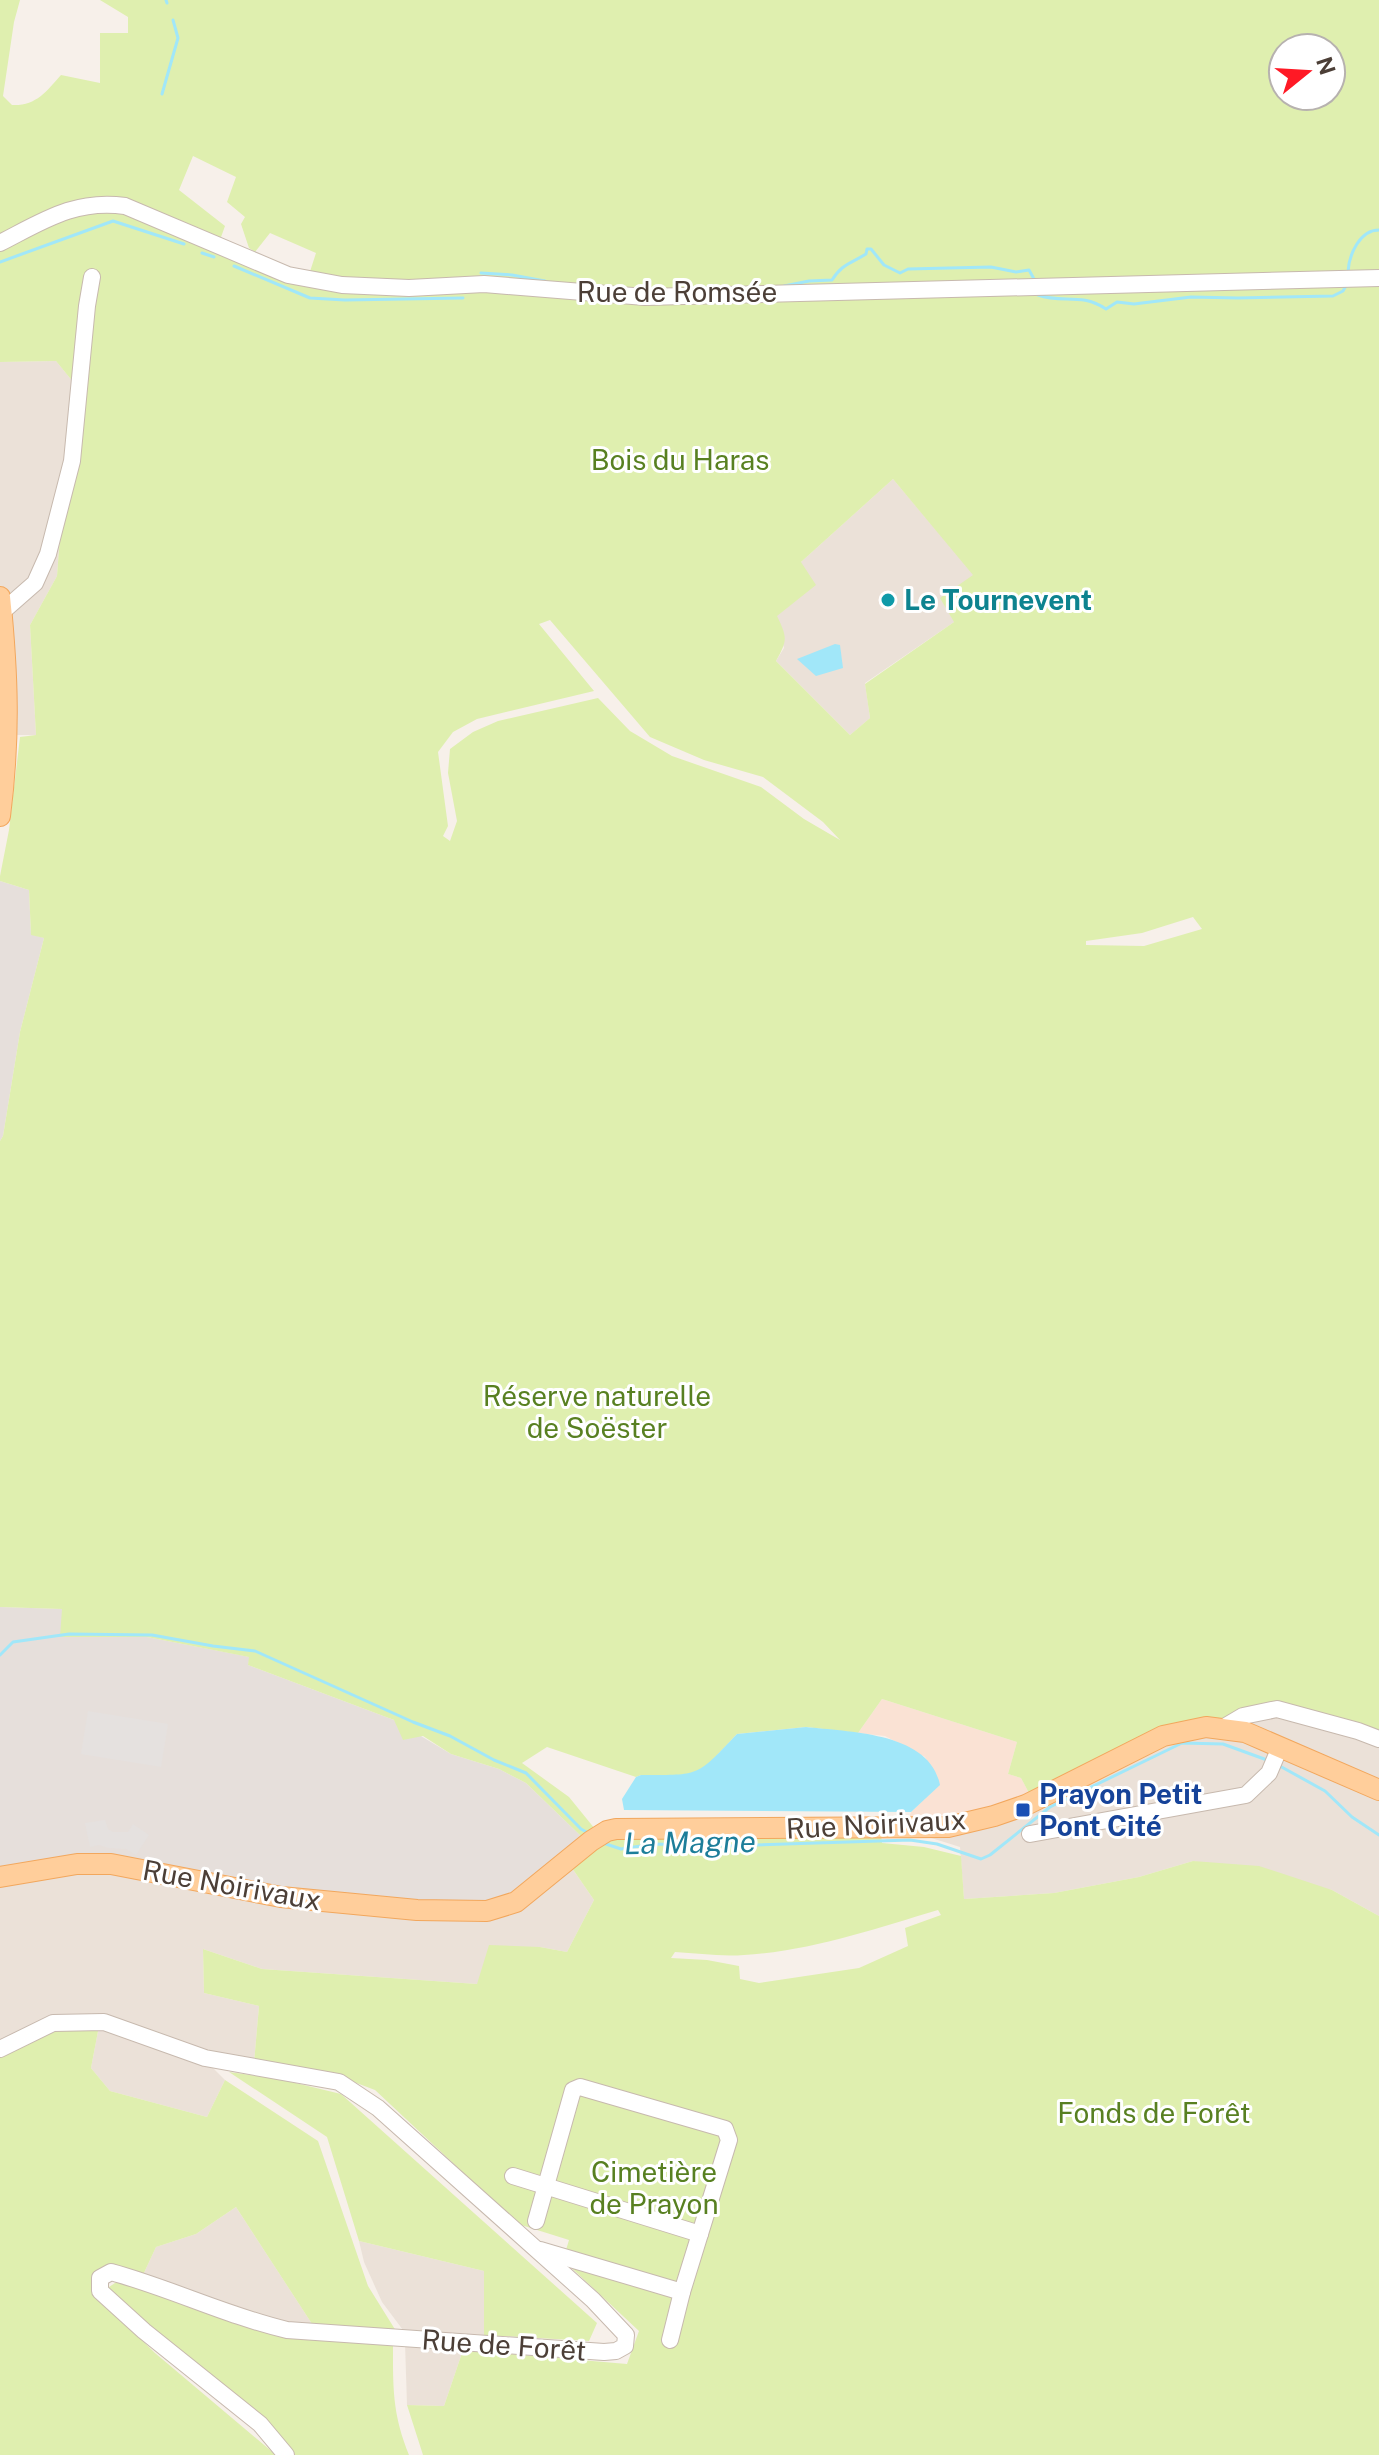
<svg xmlns="http://www.w3.org/2000/svg" width="1379" height="2455" viewBox="0 0 1379 2455" font-family="'Public Sans',sans-serif">
	<style>
		.residential { fill: #ebe1d8 }
		.commercial { fill: #fae2d4 }
		.industrial { fill: #e6dfdb }
		.green { fill: #dfefaf; fill-rule: evenodd }
		.parking { fill: #e5e1df }
		.water { fill: #a1e7f9 }
		.lines { fill: none; stroke-linecap: round; stroke-linejoin: round }
		.stream { stroke: #a1e7f9; stroke-width: 3 }
		.minor-casing { stroke: #c7b9ae; stroke-width: 18 }
		.major-casing { stroke: #f2a75d; stroke-width: 22 }
		.minor { stroke: #fff; stroke-width: 16 }
		.major { stroke: #ffce9b; stroke-width: 20 }
		.culture-dot { fill: #0f9aa8; stroke: #fff; stroke-width: 3 }
		.transit-dot { fill: #1a4fb4; stroke: #fff; stroke-width: 3 }
		.labels { text-anchor: middle; stroke-width: 6; stroke-linejoin: round; paint-order: stroke }
		.street-label { font-size: 28px; fill: #4c3f37; stroke: #fff }
		.park-label { font-size: 28px; fill: #588021; stroke: #fff }
		.culture-label { font-size: 28px; font-weight: bold; fill: #0d838f; stroke: #fff; text-anchor: start }
		.transit-label { font-size: 28px; font-weight: bold; fill: #164399; stroke: #fff; text-anchor: start }
		.water-label { font-size: 30px; font-style: italic; fill: #1d7e9a; stroke: #fff }
	</style>
	<rect width="100%" height="100%" fill="#f7f0ea"/>
	<g class="residential">
		<path d="M56 361 78 388 61 523 57 576 30 625 36 735H0V362Z"/>
		<path d="M893 479 974 575 954 622 865 683 870 718 850 735 776 661 784 648 776 616 801 562Z"/>
		<path d="M1255 1707 1379 1736V1789L1230 1726Z"/>
		<path d="M1218 1729 1379 1795V1916L1332 1890 1193 1861 1139 1877 1054 1893 964 1899 960 1847 925 1836 1155 1743Z"/>
		<path d="M572 1868 594 1900 567 1952 540 1947 477 1984 262 1969 203 1949 204 1993 259 2006 254 2063 205 2055 108 2021 0 2045V1872Z"/>
		<path d="M99 2026 213 2068 225 2080 207 2117 110 2091 91 2068Z"/>
		<path d="M236 2207 314 2327 274 2323 143 2275 156 2247 196 2234Z"/>
		<path d="M359 2241 484 2271V2335L403 2330 382 2302 364 2262Z"/>
		<path d="M405 2343 463 2350 444 2406 407 2405Z"/>
	</g>
	<path class="commercial" d="M882 1699 1017 1742 1008 1774 1021 1778 1029 1793 961 1821H908L911 1812 939 1785 925 1757 885 1736 858 1733Z"/>
	<g class="industrial">
		<path d="M0 881 29 890 31 934 44 938 20 1032 3 1136 0 1141Z"/>
		<path d="M0 1607 63 1609 61 1637H147L250 1657 248 1665 394 1720 451 1754 499 1769 526 1783 583 1838 511 1899 481 1908 349 1901 90 1856 0 1871Z"/>
	</g>
	<g class="green">
		<path d="M0 0H20L14 22 3 96 12 105C36 106 46 92 61 75L100 83V33H128V17L100 0H1379V1736L1276 1706 1228 1718 1171 1724 1029 1793 1021 1778 1008 1774 1017 1742 882 1699 858 1733 806 1727 737 1734 706 1767 698 1772 688 1775H641L636 1777 547 1747 522 1763 569 1797 595 1829 583 1838 526 1783 499 1769 451 1754 423 1736 403 1740 394 1720 248 1665 249 1657 147 1637H60L62 1609 0 1607V1141L3 1136 20 1032 44 938 31 935 29 890 0 881V876L9 830 20 737 36 735 30 625 57 576 61 523 78 388 56 361 0 362ZM1283 48H1331V96H1283ZM193 156 236 177 227 202 245 217 241 224 249 248 255 252 270 233 316 253 305 287 216 251 225 226 179 190ZM893 479 973 575 940 598 954 622 865 684 870 718 850 735 776 661C788 640 787 637 777 616L816 585 801 562ZM550 620 650 737 704 760 763 777 823 822 840 840 804 819 761 787 672 756 630 731 598 698 498 721 473 732 450 749 448 773 457 821 450 841 443 836 448 826 438 752 453 732 477 719 594 691 539 624ZM1193 917 1202 929 1144 946 1086 945V941L1142 933Z"/>
		<path d="M881 1834 882 1843 924 1847 961 1856 964 1899 1054 1893 1139 1877 1193 1861 1259 1866 1332 1890 1379 1916V2455H423L407 2405 444 2406 463 2350 627 2364 639 2331 563 2260 569 2240 518 2224 375 2090 330 2073 254 2063 259 2006 204 1993 203 1949 262 1969 477 1984 489 1945 540 1947 567 1952 594 1900 572 1868 611 1838ZM938 1910 941 1915 905 1928 908 1946 859 1968 759 1983 740 1979 739 1966 707 1960 671 1958 675 1952C697 1953 721 1957 744 1955 811 1951 874 1929 938 1910Z"/>
		<path d="M99 2026 91 2068 110 2091 207 2117 225 2080 318 2141 368 2286 396 2331 314 2327 236 2207 196 2234 156 2247 143 2275C121 2268 98 2254 91 2287L95 2294 155 2353 276 2455H0V2054L52 2031Z"/>
		<path d="M229 2072 279 2079 341 2094 597 2323 589 2341 484 2335V2271L359 2241 327 2137Z"/>
		<path d="M118 2281 253 2327 393 2343C393 2387 392 2413 409 2455H293L109 2296V2287Z"/>
	</g>
	<g class="parking">
		<path d="M88 1711 168 1724 161 1767 81 1754Z"/>
		<path d="M105 1820 108 1829 113 1832H128L133 1824 149 1835 136 1855 126 1849 109 1848 99 1845 90 1847 85 1823Z"/>
	</g>
	<g class="water">
		<path d="M835 644 840 645 843 668 816 676 797 659Z"/>
		<path d="M806 1727C849 1732 930 1732 940 1785L911 1812 624 1810 622 1799 636 1777 641 1775C701 1775 696 1777 737 1734Z"/>
	</g>
	<g class="lines">
		<g class="stream">
			<path d="M166 0 167 3"/>
			<path d="M162 94 178 38 173 20"/>
			<path d="M202 253 214 257"/>
			<path d="M0 262 113 221 184 244"/>
			<path d="M234 266 310 298 345 300 463 298"/>
			<path d="M1348 272C1349 254 1360 230 1379 230"/>
			<path d="M481 273 512 275 545 281"/>
			<path d="M784 286 809 281 832 280C842 264 850 264 866 254L867 249H871L884 265 900 273 908 269 991 267 1016 272 1029 270 1034 279"/>
			<path d="M1038 295C1063 304 1080 292 1106 309L1117 302 1134 304 1191 297 1238 298 1333 296 1343 291 1347 284"/>
			<path d="M0 1655 13 1642 69 1634 152 1635 213 1646 255 1651 413 1722 450 1736 494 1760 526 1773 581 1829 590 1834"/>
			<path d="M1278 1765 1325 1791 1352 1817 1379 1835"/>
			<path d="M603 1843 621 1849 654 1844 727 1846 910 1840 937 1844 981 1859 990 1855 1050 1807 1182 1743 1223 1744 1267 1760"/>
		</g>
		<g class="minor-casing">
			<g id="minor">
				<path d="M0 243C43 221 75 199 125 206L288 275 342 285 409 288 484 284 645 297 1379 278"/>
				<path d="M2 612 35 583 48 554 72 461 87 306 92 277"/>
				<path d="M1221 1729 1243 1716 1277 1709 1358 1731 1379 1739"/>
				<path d="M1030 1834 1246 1795 1269 1773 1280 1747"/>
				<path d="M0 2049 53 2023 104 2022 205 2058 339 2082 378 2108 593 2300 626 2335 625 2346 616 2351 604 2352 287 2330C227 2316 170 2288 111 2272L100 2278V2291L144 2331 260 2424 286 2455"/>
				<path d="M513 2176 700 2234"/>
				<path d="M536 2221 573 2090 580 2087 725 2129 729 2140 682 2292 670 2340"/>
				<path d="M540 2250 682 2292"/>
			</g>
		</g>
		<g class="major-casing">
			<g id="major">
				<path d="M0 597C8 675 10 738 0 816"/>
				<path d="M0 1877 77 1864H111L281 1897 417 1910 487 1911 516 1902 591 1841 607 1831 616 1829 948 1827 994 1816 1026 1805 1163 1736 1206 1727 1245 1732 1379 1790"/>
			</g>
		</g>
		<use href="#minor" class="minor"/>
		<use href="#major" class="major"/>
	</g>
	<circle class="culture-dot" cx="888" cy="600" r="8"/>
	<rect class="transit-dot" x="1015" y="1802" width="16" height="16" rx="4"/>
	<g class="labels">
		<g class="street-label">
			<text x="677" y="302">Rue de Romsée</text>
			<text transform="translate(876 1824) rotate(-3)" y="10">Rue Noirivaux</text>
			<text transform="translate(232 1885) rotate(10)" y="10">Rue Noirivaux</text>
			<text transform="translate(504 2345) rotate(4)" y="10">Rue de Forêt</text>
		</g>
		<g class="park-label">
			<text x="680" y="470">Bois du Haras</text>
			<text x="597" y="1406">Réserve naturelle<tspan x="597" dy="32">de Soëster</tspan></text>
			<text x="1154" y="2123">Fonds de Forêt</text>
			<text x="654" y="2182">Cimetière<tspan x="654" dy="32">de Prayon</tspan></text>
		</g>
		<g class="culture-label">
			<text x="904" y="610">Le Tournevent</text>
		</g>
		<g class="transit-label">
			<text x="1039" y="1804">Prayon Petit<tspan x="1039" dy="32">Pont Cité</tspan></text>
		</g>
		<g class="water-label">
			<text transform="translate(690 1843) rotate(-1)" y="10">La Magne</text>
		</g>
	</g>
	<g transform="translate(1307 72) rotate(72)"><circle r="38" fill="#ffffff" stroke="#b7b2af" stroke-width="2"/>
	<path d="M0-6L14 30L0 20L-14 30Z" fill="#ff1925"/>
	<text y="-12" font-size="22" font-weight="bold" text-anchor="middle" fill="#4c3f37">N</text>
	</g>
</svg>
